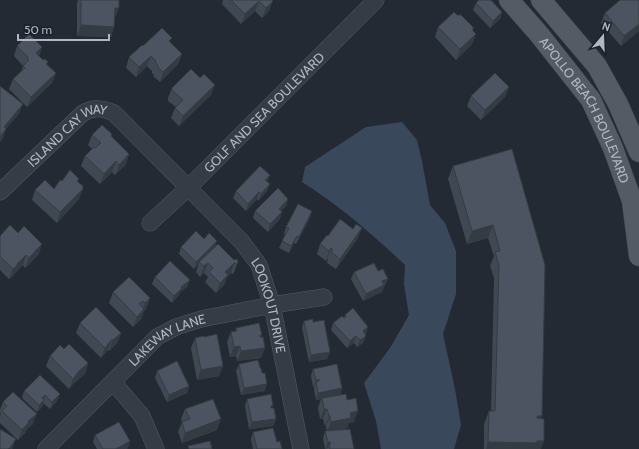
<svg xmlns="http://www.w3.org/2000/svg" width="639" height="449" viewBox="0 0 639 449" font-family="Cabin,sans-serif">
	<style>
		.water { fill: #3a485c }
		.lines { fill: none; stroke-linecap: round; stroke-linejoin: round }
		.minor-casing { stroke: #535a63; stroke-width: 17 }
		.major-casing { stroke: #3f454f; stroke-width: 21 }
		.minor { stroke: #363c45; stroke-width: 16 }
		.major { stroke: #545b65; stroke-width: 20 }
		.wall { fill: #404853 }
		.shaded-wall { fill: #343b43 }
		.building { fill: #4b5460; stroke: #343b43 }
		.labels { text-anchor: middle; stroke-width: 3.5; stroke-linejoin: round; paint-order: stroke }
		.street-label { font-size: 13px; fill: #b0b7c2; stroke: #1b212a }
	</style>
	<rect width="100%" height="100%" fill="#232a34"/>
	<path class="water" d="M402 122 417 140 422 161 430 205 445 223 456 251V294L443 334 455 389 461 425 454 449H381L376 421 364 383 390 348 409 315 404 284 405 265C372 234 340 206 302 182L305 167 366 127Z"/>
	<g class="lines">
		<g class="minor-casing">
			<g id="minor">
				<path id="s1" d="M0 192 83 113C94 107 103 108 114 113L242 242 259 265 272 305 301 449"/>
				<path id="s2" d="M150 223 189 187 376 0"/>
				<path d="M113 382 142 416 156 449"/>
				<path id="s3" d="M46 449 157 337 176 327 201 319 272 305 324 297"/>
			</g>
		</g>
		<g class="major-casing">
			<g id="major">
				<path id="s4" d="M509 0 538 33 591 100 613 148 632 201 639 256"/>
				<path d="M541 0 597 66 618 104 639 152"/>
			</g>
		</g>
		<use href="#minor" class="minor"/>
		<use href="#major" class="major"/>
	</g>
	<g class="wall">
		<path d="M78 0H119L115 18H114V27L111 37 77 36V3Z"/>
		<path d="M223 0H272L269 11 262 18 255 11 241 24 222 4Z"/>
		<path d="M639 0V31L621 46 601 23 605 13Z"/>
		<path d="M476 3 502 12 500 19 490 28 473 10Z"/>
		<path d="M438 27 476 34 472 44 456 60 435 37Z"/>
		<path d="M171 43 182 54 178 64 160 82 153 76 154 75 152 73V71L147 66 136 77 126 68 129 57 143 46Z"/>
		<path d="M17 46 42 47 39 56 43 60 48 62 47 64 56 73 52 83 27 107 9 89 13 79 21 72 23 66 14 56Z"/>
		<path d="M509 87 505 97 481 120 467 106 471 96Z"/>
		<path d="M172 88 211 95 179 126 171 118 175 108 176 107 168 101V98Z"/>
		<path d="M112 134 111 136 129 154 126 164 115 175 112 172 100 184 81 166 85 156 92 149 88 145 92 135Z"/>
		<path d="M512 149 542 416 541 418V449H484V424L489 411H491L494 278 490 266 494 256 488 238 467 244 448 179 453 166Z"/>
		<path d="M270 175 267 182 270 184 267 191 258 201 257 199 246 211 233 198 236 191Z"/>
		<path d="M62 181H78L79 199 57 223 32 200 35 190 54 189Z"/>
		<path d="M288 199 286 206 281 211 280 219 268 232 253 218 255 211Z"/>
		<path d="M310 218 296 244 294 243 289 253 279 248 285 235 284 234 286 227Z"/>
		<path d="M0 236 39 254 25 268 23 265 14 274 13 276 9 279 0 270Z"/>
		<path d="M328 236 358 238 336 269 327 263 328 259H327L326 261 317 254 320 244Z"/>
		<path d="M204 239 238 262 234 272 233 274 231 273 227 277 224 285 216 293 205 282 208 277 204 273 200 277 196 272 199 264 194 269 179 254 181 247Z"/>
		<path d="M354 272 385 286 384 287 382 292 363 301 351 279Z"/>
		<path d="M155 277 190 280 187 287 180 292 179 295 172 303 152 284Z"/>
		<path d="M113 292 150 298 146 309 144 311 141 319 133 327 109 303Z"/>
		<path d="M345 315 366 334H365L363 343 357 347 354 343 347 348 331 330 333 323 344 318Z"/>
		<path d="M304 321 313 322 330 352 327 359 309 362 302 328Z"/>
		<path d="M80 323 121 333 117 343 109 351 108 350 101 358 76 333Z"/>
		<path d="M236 328 262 335 261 337V358L237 361 236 356 230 357 227 342 231 332 235 331Z"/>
		<path d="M204 337 223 366 219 376 197 380 191 348 195 338Z"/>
		<path d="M64 349 88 363 85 374 74 383 69 389 46 366 50 356Z"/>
		<path d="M239 364 260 368 265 391 241 395 236 371Z"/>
		<path d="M313 369 342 388 340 395 347 400 354 422 349 423 347 428 338 430 354 449H325L323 438 325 431H327L326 426H325L323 419H320L318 408 321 399 316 400 314 389V386L313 387 311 376Z"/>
		<path d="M157 371 189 386 187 393 167 402 155 378Z"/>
		<path d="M40 375 57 401 50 409 43 403 42 407 37 412 22 398 24 391Z"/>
		<path d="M247 399 272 408 276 419 273 426 249 429 245 406Z"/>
		<path d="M3 402 33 424 26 430V432L18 440 0 423V416L1 414 0 413V410Z"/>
		<path d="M185 409 217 430 182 443 178 432 182 422 181 419Z"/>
		<path d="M253 432 277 442 282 449H253L251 439Z"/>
		<path d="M95 435 130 441 128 448 126 449H97L93 442Z"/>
	</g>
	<g class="shaded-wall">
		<path d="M259 1 255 11 241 24 245 14Z"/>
		<path d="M273 1 269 11 262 18 266 8Z"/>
		<path d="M115 8H119L115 18H111Z"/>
		<path d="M502 12 500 19 490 28 493 21Z"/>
		<path d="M639 24V31L621 46 624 36Z"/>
		<path d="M81 25 114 27 111 37 77 36Z"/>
		<path d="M476 34 472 44 456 60 460 49Z"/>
		<path d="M42 47 38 57 36 53Z"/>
		<path d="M182 54 178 64 160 82 163 72Z"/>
		<path d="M151 56 147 66 136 77 139 67Z"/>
		<path d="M56 73 52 83 27 107 31 97Z"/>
		<path d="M215 85 211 95 179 126 183 116Z"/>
		<path d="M509 87 505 97 481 120 485 110Z"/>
		<path d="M23 104 19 114 6 129 3 139 0 142V137L4 127Z"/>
		<path d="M129 154 126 164 115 175 119 165Z"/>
		<path d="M116 161 112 172 100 184 104 174Z"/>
		<path d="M270 175 267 182 265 180Z"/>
		<path d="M270 184 267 191 258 201 261 194Z"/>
		<path d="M83 189 79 199 57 223 60 212Z"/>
		<path d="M259 192 257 199 246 211 248 204Z"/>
		<path d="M288 199 286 206 276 216 279 209Z"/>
		<path d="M312 211 310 218 296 244 299 237Z"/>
		<path d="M282 212 280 219 268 232 270 224Z"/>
		<path d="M493 225 488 238 467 244 472 231Z"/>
		<path d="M362 228 358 238 336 269 340 259Z"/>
		<path d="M297 236 294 243 289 253 291 246Z"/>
		<path d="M217 241 215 248 199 262V264L194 269 196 262Z"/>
		<path d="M42 244 39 254 25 268 29 258Z"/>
		<path d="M331 248 327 259 326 261 329 251Z"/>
		<path d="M26 255 23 265 14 274 13 276 9 279 13 269Z"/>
		<path d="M208 263 204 273 200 277 204 266Z"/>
		<path d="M234 263 231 273 227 277 224 285 216 293 220 283 225 272Z"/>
		<path d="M388 279 385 286 384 287 382 292 363 301 366 294 382 281Z"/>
		<path d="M190 280 187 287 180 292 179 295 172 303 174 296 181 287Z"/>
		<path d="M150 298 146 309 144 311 141 319 133 327 137 317 142 312 145 303Z"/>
		<path d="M368 327 366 334 360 338 363 331Z"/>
		<path d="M121 333 117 343 109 351 113 340Z"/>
		<path d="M356 336 354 343 347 348 350 341Z"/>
		<path d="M366 336 363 343 357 347 360 340Z"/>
		<path d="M112 339 108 350 101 358 105 348Z"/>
		<path d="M240 346 236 356 230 357 234 347Z"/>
		<path d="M265 348 261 358 237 361 241 351Z"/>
		<path d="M330 352 327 359 309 362 311 355Z"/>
		<path d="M88 363 85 374 74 383 69 389 73 379 78 372Z"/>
		<path d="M223 366 219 376 197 380 201 370Z"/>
		<path d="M319 379 317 385 316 382 314 386 313 387 316 380Z"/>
		<path d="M267 384 265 391 241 395 244 388Z"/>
		<path d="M189 386 187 393 167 402 169 395Z"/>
		<path d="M342 388 340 395 316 400 318 393Z"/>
		<path d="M60 394 57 401 50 409 52 402Z"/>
		<path d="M45 395 43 401 44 400 42 407 37 412 42 398Z"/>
		<path d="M324 409H327L323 419H320Z"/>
		<path d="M358 411 354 422 349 423 347 428 327 432 331 422 350 413Z"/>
		<path d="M37 414 33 424 26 430V432L18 440 22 430 28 421Z"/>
		<path d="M329 416H330L326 426H325Z"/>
		<path d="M537 416H542L537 429Z"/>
		<path d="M221 419 217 430 182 443 185 433Z"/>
		<path d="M276 419 273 426 249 429 252 422Z"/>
		<path d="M16 439 12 449H10V448Z"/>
		<path d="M130 441 128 448 126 449H116Z"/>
		<path d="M537 441H544L541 449H486L488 442Z"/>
		<path d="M328 442H330L327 449H325Z"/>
	</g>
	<g class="building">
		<path d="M81 0H119V8H115L114 27 81 25Z"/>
		<path d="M231 0H272L273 1 266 8 259 1 245 14Z"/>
		<path d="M479 0H491L502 12 493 21 476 3Z"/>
		<path d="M620 0H639V24L624 36 605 13Z"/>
		<path d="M454 12 457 15H461L473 27V31L476 34 460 49 438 27Z"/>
		<path d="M162 28 172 38 169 41 182 54 163 72 157 66 158 65 155 62 156 61 151 56 139 67 129 57 142 45 143 46Z"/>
		<path d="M29 34 42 47 36 53 43 60 45 59 48 62 46 64 56 73 31 97 13 79 25 68 23 66 29 60 27 58 28 57 17 46Z"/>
		<path d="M191 69 200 78 204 74 215 85 183 116 175 108 183 100 172 90V88Z"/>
		<path d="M495 73 509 87 485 110 471 96Z"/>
		<path d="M0 86 23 104 4 127 6 129 0 137Z"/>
		<path d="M102 125 112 134 111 136 129 154 119 165 116 161 104 174 85 156 94 147 95 148 101 143 92 135Z"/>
		<path d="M512 149 545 265 542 416H537V418L544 419V441H537V443L488 442 489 411H495L499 265 495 252 500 251 493 225 472 231 453 166Z"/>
		<path d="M260 166 270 175 265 180 270 184 261 194 259 192 248 204 236 191Z"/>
		<path d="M70 170 79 179 77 181 83 186V189L60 212 35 190 45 180 54 189 60 180 62 181Z"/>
		<path d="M278 188 288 199 279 209 282 212 270 224 255 211Z"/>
		<path d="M298 204 312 211 299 237 297 236 291 246 282 241 289 228 286 227Z"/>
		<path d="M340 219 353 229 356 224 362 228 340 259 331 252 333 250 331 248 329 251 320 244 327 235 328 236Z"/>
		<path d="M10 225 18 233 24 226 42 244 29 258 26 255 17 264V266L13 269 0 256V236Z"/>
		<path d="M196 231 204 239 209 233 217 241 196 262 181 247Z"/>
		<path d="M218 244 234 260 237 259 238 262 237 264 234 263 225 272 228 275 220 283 209 272 213 268 208 263 204 266 199 262Z"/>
		<path d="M170 261 190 280 181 287 182 288 174 296 155 277Z"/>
		<path d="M374 263 378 271 383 269 388 279 382 281 384 285 366 294 354 272Z"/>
		<path d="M129 277 150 298 145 303 143 301 139 304 144 309 137 317 113 292Z"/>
		<path d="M96 307 121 333 113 340 112 339 105 348 80 323Z"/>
		<path d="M353 308 368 327 363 331 366 336 360 340 356 336 350 341 333 323 342 316 344 318 346 317 345 315Z"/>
		<path d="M313 319V322L324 320 330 352 311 355 304 321Z"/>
		<path d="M259 323 262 335H260V337H263L265 348 241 351 240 346 234 347 231 332 237 331 236 328Z"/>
		<path d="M217 334 223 366 201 370 195 338 203 336 204 337Z"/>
		<path d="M69 344 88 363 78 372 73 379 50 356 60 345 64 349Z"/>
		<path d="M258 360 260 368H261L262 373H265L267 384 244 388 239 364Z"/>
		<path d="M177 361 189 386 169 395 157 371Z"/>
		<path d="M337 364 342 388 318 393 316 382 319 381V379L316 380 313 369Z"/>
		<path d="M40 375 60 394 52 402 45 395 42 398 44 400 39 405 24 391Z"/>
		<path d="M13 392 37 414 28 421 29 422 22 430 2 411 7 406 3 402Z"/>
		<path d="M271 394 273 406H271V408H274L276 419 252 422 247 399Z"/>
		<path d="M346 394 347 400 356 398 358 411 350 413 351 418 331 422 330 416H329L327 409H324L322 398Z"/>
		<path d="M213 399 221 419 185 433 182 422 190 419 185 409Z"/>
		<path d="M119 422 130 441 116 449H103L95 435Z"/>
		<path d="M273 428 277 442 280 441 282 449H257L253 432Z"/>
		<path d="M0 429 16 439 10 448H9L8 449H0Z"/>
		<path d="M350 429 354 449H330L329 445 331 444 330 442H328L325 431Z"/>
		<path d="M210 441 212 449H189L188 446Z"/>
	</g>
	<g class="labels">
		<g class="street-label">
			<text dy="5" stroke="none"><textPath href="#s4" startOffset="135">APOLLO BEACH BOULEVARD</textPath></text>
			<text dy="5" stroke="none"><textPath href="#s2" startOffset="159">GOLF AND SEA BOULEVARD</textPath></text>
			<text dy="5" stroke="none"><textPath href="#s1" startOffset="90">ISLAND CAY WAY</textPath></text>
			<text dy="5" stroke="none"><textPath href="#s1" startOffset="399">LOOKOUT DRIVE</textPath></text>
			<text dy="5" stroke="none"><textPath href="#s3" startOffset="165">LAKEWAY LANE</textPath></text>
		</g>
	</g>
	<g transform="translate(603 36) rotate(19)" stroke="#1b212a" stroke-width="3" paint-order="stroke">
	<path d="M0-3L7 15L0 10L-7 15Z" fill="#b0b7c2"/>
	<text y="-6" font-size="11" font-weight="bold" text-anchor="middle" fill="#b0b7c2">N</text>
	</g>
	<path d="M18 34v6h91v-6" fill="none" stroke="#b0b7c2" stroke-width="2"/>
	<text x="24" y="34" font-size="12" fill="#b0b7c2" stroke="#1b212a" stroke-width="3" paint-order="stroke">50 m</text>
</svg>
